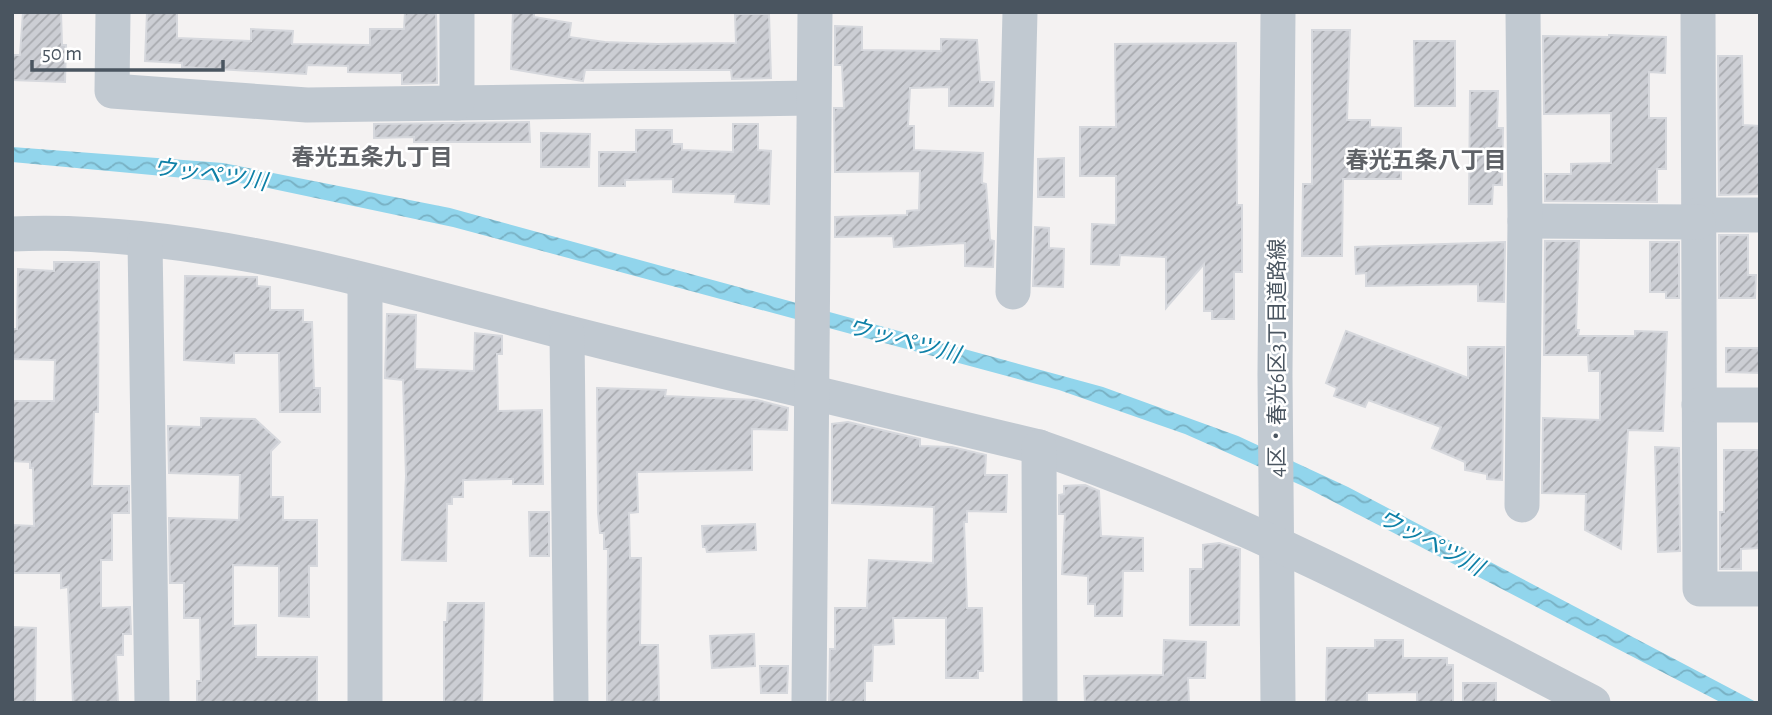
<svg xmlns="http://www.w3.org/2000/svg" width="1772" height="715" viewBox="0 0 1772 715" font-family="'Alegreya Sans','Noto Sans JP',sans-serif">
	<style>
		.water { fill: url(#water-waves) }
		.building { fill: url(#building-hatch); stroke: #d6d8dd; stroke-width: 2 }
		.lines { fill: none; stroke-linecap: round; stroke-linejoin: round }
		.minor { stroke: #c1c9d1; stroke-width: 35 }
		.labels { text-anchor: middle; stroke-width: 5; stroke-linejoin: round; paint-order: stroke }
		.street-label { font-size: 21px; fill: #4a5560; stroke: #fff }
		.neighbourhood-label { font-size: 23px; font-weight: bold; fill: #5f6267; stroke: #fff }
		.water-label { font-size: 23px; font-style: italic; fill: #0e80a7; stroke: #fff }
	</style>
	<defs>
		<pattern id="water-waves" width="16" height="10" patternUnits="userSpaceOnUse" patternTransform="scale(1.75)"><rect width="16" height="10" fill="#91d5ec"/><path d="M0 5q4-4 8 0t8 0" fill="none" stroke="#78b0c3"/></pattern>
		<pattern id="building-hatch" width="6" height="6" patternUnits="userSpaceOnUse" patternTransform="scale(1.75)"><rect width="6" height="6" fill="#ccced4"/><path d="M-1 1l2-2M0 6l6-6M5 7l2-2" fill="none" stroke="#a8aaaf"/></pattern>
	</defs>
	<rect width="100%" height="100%" fill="#f4f2f2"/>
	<path class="water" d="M12 147 223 163 450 208 1103 387 1238 436 1348 487 1758 703H1722L1305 487 1185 434 1059 390 453 227 249 184 12 162Z"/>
	<g class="building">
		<path d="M23 12H61L62 45H66L65 82 12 80V55H20Z"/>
		<path d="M147 12H177V38L251 41V29L293 31 292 44 370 45V29H404L405 12H436L437 83 402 84V73L348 72V66L307 65 306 74 182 67V63L145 61Z"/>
		<path d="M513 12H534V17L571 23 569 37 605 42 657 44 736 43 735 14H769L771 78 732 79 731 70H585L583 81 511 69Z"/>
		<path d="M835 26 862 27V50L941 51V39L977 40 980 82H994L993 106H949V87L910 88 908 126H914V150L983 153 982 183 986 184 990 240 994 241 993 267 965 266V243L894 247 893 236 835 237V217L907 215V211L919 210 920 171 835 172 834 108H844L842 65H835Z"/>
		<path d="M1312 30H1350L1347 120H1370V127L1401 128V179H1343L1342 256H1302L1303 184H1312Z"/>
		<path d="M1609 35 1666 37 1665 73 1649 72V118H1666V169H1657V202L1545 201V174H1571V164L1611 163V113L1544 114 1543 36 1609 37Z"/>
		<path d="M1414 41H1455V106H1415Z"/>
		<path d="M1236 43 1237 205H1242V272H1234V319H1212V311H1204V264L1166 308V257L1120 255 1119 265 1091 264 1092 224 1116 225V176H1080V127H1116L1115 44Z"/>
		<path d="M1718 56H1742L1743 125 1760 126V194L1719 195Z"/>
		<path d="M1470 91H1498L1497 128H1503L1502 185H1493L1492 204H1469Z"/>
		<path d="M529 122 530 142H414V137L374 138V124Z"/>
		<path d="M733 124H758V150L771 151 769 204 735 202 736 194 673 192V179L625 180V186H599V152H636V130H672V144H682V150L733 152Z"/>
		<path d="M541 133 590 134 589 167H541Z"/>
		<path d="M1064 158V197H1038V159Z"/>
		<path d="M1035 227 1049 228V248L1064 249 1063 287 1033 286Z"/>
		<path d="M1719 235H1748V275H1756L1755 298H1719Z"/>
		<path d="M1545 241H1579L1576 330H1579L1578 336H1635V331L1667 332 1663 431 1628 430 1621 549 1585 530 1586 494 1542 493 1543 418 1600 420V371H1589L1588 355H1544Z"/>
		<path d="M1505 242 1504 302 1478 301V284L1366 286V273L1356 274 1355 247Z"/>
		<path d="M1650 242H1679V298H1666V292H1650Z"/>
		<path d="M54 262H99L98 412H94L92 486H129V513H112V560H101V608L130 607 131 634H123V655H116L118 703H73L68 587 61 588V573H12V525L34 526 33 468H30V462L12 461V401H54L55 360 12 359V329H17L18 269 54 271Z"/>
		<path d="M185 276 257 277V286L270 287V310H303V322H312L314 388H320V412H280L279 353H234V363L184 360Z"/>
		<path d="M387 314 416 315 415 369 474 371 475 333 502 336V354H497L498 411 542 410 543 484H513V479L463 480V497H452V504H447L446 561 402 560 406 476 403 380 385 378Z"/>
		<path d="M1346 331 1468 378V347H1504L1502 480 1487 479V474L1465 470V462L1432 448 1441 427 1368 400 1365 407 1334 396 1337 388 1326 383Z"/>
		<path d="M1726 348H1760V373L1726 372Z"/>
		<path d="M597 388 666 390 665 396 757 400 788 408 787 430 752 429V470L637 472 638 512 629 513 630 558H641L640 645H658L659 703H607L608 549H604V533H600L598 513Z"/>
		<path d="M201 418 255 419 280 442 271 451V497H283V520H317V566H309V617L279 616V566L233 565V626L256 625V657H317V703H197V681H201L200 618H184V583H170L169 518 239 520 240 475 169 473 168 426 201 427Z"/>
		<path d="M848 422 920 439V446L952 447 986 455 985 475H1007L1006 512 967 511V522H964L967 608H982L983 671H978V678H946V618H893L894 644 873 645 872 681H865V703H829L830 649H835V608H867L869 560 933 563 934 507 832 503V424Z"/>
		<path d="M1655 447 1679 448 1680 551 1658 552Z"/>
		<path d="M1724 450H1760V548L1741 549V569H1720V512H1724Z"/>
		<path d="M1085 485 1099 491 1101 536 1143 538V571H1123L1122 616H1095V604H1088V576L1062 574 1065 514H1059V495L1064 494V486Z"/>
		<path d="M529 512H549V556H530Z"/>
		<path d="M755 524 756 550 707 552 706 547H703L702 526Z"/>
		<path d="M1219 543 1240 549 1239 625H1190V569H1203V545Z"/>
		<path d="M448 603H484L482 703H444V622H447Z"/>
		<path d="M12 627 36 628 35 703H12Z"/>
		<path d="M754 634 755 666 712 668 710 636Z"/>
		<path d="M1164 640 1206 642 1205 678H1188L1189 703H1085L1084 676 1163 675Z"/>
		<path d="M1375 640H1403V658H1447V665H1453V702H1417V692L1367 693V703H1326L1327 648H1375Z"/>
		<path d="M760 666H788L787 693H761Z"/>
		<rect x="1463" y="683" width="33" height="20"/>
	</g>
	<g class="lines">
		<g class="minor">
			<path d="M113 12 112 91 307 105 812 98"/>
			<path d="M1278 12 1275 375 1278 703"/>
			<path d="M1698 12 1700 589H1760"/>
			<path d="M457 103V12"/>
			<path d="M1698 215H1760"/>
			<path d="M1525 221 1698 222"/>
			<path d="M12 234C192 226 384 285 557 330 717 371 878 408 1039 447 1232 514 1413 609 1593 703"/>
			<path d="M145 241 152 703"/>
			<path d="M1013 292 1020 12"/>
			<path d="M567 333 571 703"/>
			<path d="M1699 405H1760"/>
			<path d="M1039 447 1040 703"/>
			<path d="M1522 505 1525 221 1523 12"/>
			<path d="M365 703V281"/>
			<path d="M809 703 815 12"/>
		</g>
	</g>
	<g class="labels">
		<g class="street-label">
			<text transform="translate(1277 358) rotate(-90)" y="7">4区・春光6区3丁目道路線</text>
		</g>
		<g class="neighbourhood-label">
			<text x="372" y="165">春光五条九丁目</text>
			<text x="1426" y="168">春光五条八丁目</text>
		</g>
		<g class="water-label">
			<text transform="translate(210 174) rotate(8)" y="8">ウッペツ川</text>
			<text transform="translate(904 340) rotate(15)" y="8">ウッペツ川</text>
			<text transform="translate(1431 542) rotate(28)" y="8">ウッペツ川</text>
		</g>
	</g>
	<rect width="1772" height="715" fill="none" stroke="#4a5560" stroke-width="28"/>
	<path d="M32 60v10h191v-10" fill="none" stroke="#4a5560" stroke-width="3.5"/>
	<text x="42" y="60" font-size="21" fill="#4a5560" stroke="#ffffff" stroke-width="5" paint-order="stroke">50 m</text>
</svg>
